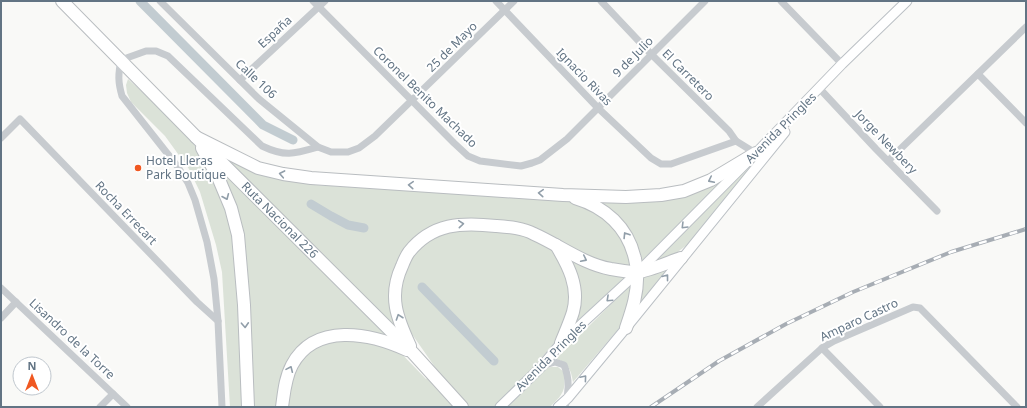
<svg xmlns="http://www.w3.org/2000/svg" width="1027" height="408" viewBox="0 0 1027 408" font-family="'Noto Sans',sans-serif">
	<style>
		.green { fill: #dbe2d8 }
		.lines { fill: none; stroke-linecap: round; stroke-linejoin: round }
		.canal { stroke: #c2ccd1; stroke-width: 9 }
		.secondary-casing { stroke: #bbc0c5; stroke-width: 11 }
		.highway-casing { stroke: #b9bdc0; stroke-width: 14 }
		.street { stroke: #c7cbcf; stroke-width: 7 }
		.secondary { stroke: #fff; stroke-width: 9 }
		.highway { stroke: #fff; stroke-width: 12 }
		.rail-casing { stroke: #a7adb4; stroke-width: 4 }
		.rail { stroke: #fff; stroke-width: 2.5; stroke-dasharray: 8; stroke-linecap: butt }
		.oneway { stroke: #919ea9 }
		.poi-dot { fill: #f05821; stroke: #fff; stroke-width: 1.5 }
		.labels { text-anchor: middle; stroke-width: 4; stroke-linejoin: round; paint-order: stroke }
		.street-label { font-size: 12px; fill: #627484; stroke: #fff }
		.poi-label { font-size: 12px; fill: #627484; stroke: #fff; text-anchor: start }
	</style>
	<rect width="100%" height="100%" fill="#f9f9f7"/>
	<g class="green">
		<path d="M128 79 187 133 212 173 223 195 236 241 246 407H230L222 272 216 245 200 192 189 169 165 136 131 102 127 93 126 85Z"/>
		<path d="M217 152 280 179 315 185 570 200 586 205 618 227 633 267 594 262 552 238 449 221 399 259 400 333Z"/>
		<path d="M754 160 756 162 697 235 687 245 668 259 652 264Z"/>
		<path d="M214 162 393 339C374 333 354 325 334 331 325 333 316 339 307 342L278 407H252L245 270Z"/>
		<path d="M732 174 639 266 634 240 586 199 643 200Z"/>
		<path d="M472 228 526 235 552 247 569 276 572 307 563 329 553 345 527 375 494 407H288L292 375 310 350 336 338 395 347 426 379 437 370 407 327 399 308 398 286 410 255 432 235Z"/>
		<path d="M566 255 630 275 569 332 577 307Z"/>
		<path d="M673 265 635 310 641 275Z"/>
		<path d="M633 282 632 299 621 326 573 382C571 370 568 362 556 359Z"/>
		<path d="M551 367H558L564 372C566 391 563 394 550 407H507L546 368Z"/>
	</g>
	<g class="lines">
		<g class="canal">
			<path d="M140 1 263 125 293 140"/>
			<path d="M311 204 331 216 348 225 364 228"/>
			<path d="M422 287 494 361"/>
		</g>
		<g class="secondary-casing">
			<g id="secondary">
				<path d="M500 407 542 366 561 343 638 272 756 153 842 64 907 1"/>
				<path d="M558 407 568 398 626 328 785 132"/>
			</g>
		</g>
		<g class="highway-casing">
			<g id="highway">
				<path id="s1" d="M62 1 196 137 413 353 462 407"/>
				<path d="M196 137 258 168 283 174 311 178 563 195 626 197 661 195 684 191 711 180 756 153"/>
				<path d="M202 148 218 177 231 208 238 235 244 305 248 407"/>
				<path d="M575 198C605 207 628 227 635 259 636 263 637 269 637 274 638 293 632 310 626 328"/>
				<path d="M556 245C568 265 580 287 573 312 570 322 565 333 561 343"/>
				<path d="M410 346C397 318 388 296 402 266 404 261 406 256 409 252 432 223 462 222 496 226 509 227 523 228 534 234 559 245 583 264 611 269 619 270 630 273 638 272 649 271 669 262 681 258"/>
				<path d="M282 407C284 393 285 378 292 365 315 322 370 333 407 350"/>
			</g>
		</g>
		<g class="street">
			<path d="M160 1 259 99 318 147 331 152H348L359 148 375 136 514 1"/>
			<path d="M313 1 454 143 468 156 480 161 521 166 532 163 540 160 567 139 705 1"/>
			<path d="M496 1 598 108 651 158 661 164H671L736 141"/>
			<path d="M601 1 651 54 729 131 736 141 757 154"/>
			<path d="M781 1 842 64"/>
			<path d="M978 74 1026 123"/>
			<path d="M240 80 325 1"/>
			<path d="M820 89 876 149 937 211"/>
			<path d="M1 138 20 119 197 302 218 321"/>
			<path d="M888 161 1026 27"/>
			<path d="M1 288 127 407"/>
			<path d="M1 318 16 302"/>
			<path d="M822 348 880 407"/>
			<path d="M542 366 555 362 564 365C570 379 569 393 565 407"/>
			<path d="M100 407 113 394"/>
			<path d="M222 407 218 321 214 279 207 242 195 200 188 183 178 167 122 96C118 82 118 75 121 60L146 51H156L168 56 262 146C285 157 294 154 318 147"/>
			<path d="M757 407 822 348 834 341 913 307 920 308 1017 407"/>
		</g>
		<use href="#secondary" class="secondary"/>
		<use href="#highway" class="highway"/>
		<g class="rail-casing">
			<path id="rail" d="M651 407 719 361 786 324 853 292 951 252 1026 229"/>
		</g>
		<use href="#rail" class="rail"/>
	</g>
	<defs><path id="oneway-chevron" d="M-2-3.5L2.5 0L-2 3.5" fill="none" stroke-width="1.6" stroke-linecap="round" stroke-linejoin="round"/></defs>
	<g class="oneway">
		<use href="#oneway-chevron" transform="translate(282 174) rotate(-169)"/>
		<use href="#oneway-chevron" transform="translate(711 180) rotate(154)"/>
		<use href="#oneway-chevron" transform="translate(411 185) rotate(-176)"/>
		<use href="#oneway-chevron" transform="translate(541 193) rotate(-176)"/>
		<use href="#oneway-chevron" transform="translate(226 197) rotate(67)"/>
		<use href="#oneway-chevron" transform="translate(461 224) rotate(-5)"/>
		<use href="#oneway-chevron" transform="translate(684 226) rotate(135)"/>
		<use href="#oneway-chevron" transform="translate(626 235) rotate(-122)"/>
		<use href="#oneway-chevron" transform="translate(584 259) rotate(26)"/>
		<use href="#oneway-chevron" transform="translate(666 277) rotate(-52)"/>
		<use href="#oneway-chevron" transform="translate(609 299) rotate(137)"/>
		<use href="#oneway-chevron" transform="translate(399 317) rotate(-109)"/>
		<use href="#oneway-chevron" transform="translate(245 325) rotate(87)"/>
		<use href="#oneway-chevron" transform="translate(290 369) rotate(-66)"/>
		<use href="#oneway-chevron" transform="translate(584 378) rotate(-50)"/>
	</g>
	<circle class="poi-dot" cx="138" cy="168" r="4"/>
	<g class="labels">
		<g class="street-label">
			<text transform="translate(275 32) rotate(-43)" y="4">España</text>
			<text transform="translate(452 47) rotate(-45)" y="4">25 de Mayo</text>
			<text transform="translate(633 57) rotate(-45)" y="4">9 de Julio</text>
			<text transform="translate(688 75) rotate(45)" y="4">El Carretero</text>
			<text transform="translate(584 77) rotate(46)" y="4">Ignacio Rivas</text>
			<text transform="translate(256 79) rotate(43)" y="4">Calle 106</text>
			<text transform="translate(425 97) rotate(44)" y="4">Coronel Benito Machado</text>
			<text transform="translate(781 128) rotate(-45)" y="4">Avenida Pringles</text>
			<text transform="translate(886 142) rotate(46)" y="4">Jorge Newbery</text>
			<text transform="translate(126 213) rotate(46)" y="4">Rocha Errecart</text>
			<text dy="4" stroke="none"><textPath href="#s1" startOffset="309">Ruta Nacional 226</textPath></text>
			<text transform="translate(859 320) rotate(-25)" y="4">Amparo Castro</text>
			<text transform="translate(72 339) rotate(43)" y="4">Lisandro de la Torre</text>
			<text transform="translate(551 356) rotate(-45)" y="4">Avenida Pringles</text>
		</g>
		<g class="poi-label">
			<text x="146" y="165">Hotel Lleras<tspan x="146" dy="14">Park Boutique</tspan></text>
		</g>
	</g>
	<rect width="1027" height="408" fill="none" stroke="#627484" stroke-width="4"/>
	<g transform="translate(32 376)"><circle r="19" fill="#ffffff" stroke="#c0c7ce"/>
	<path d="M0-3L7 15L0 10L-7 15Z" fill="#f05821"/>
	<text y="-6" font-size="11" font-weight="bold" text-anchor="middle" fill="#627484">N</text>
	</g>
</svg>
